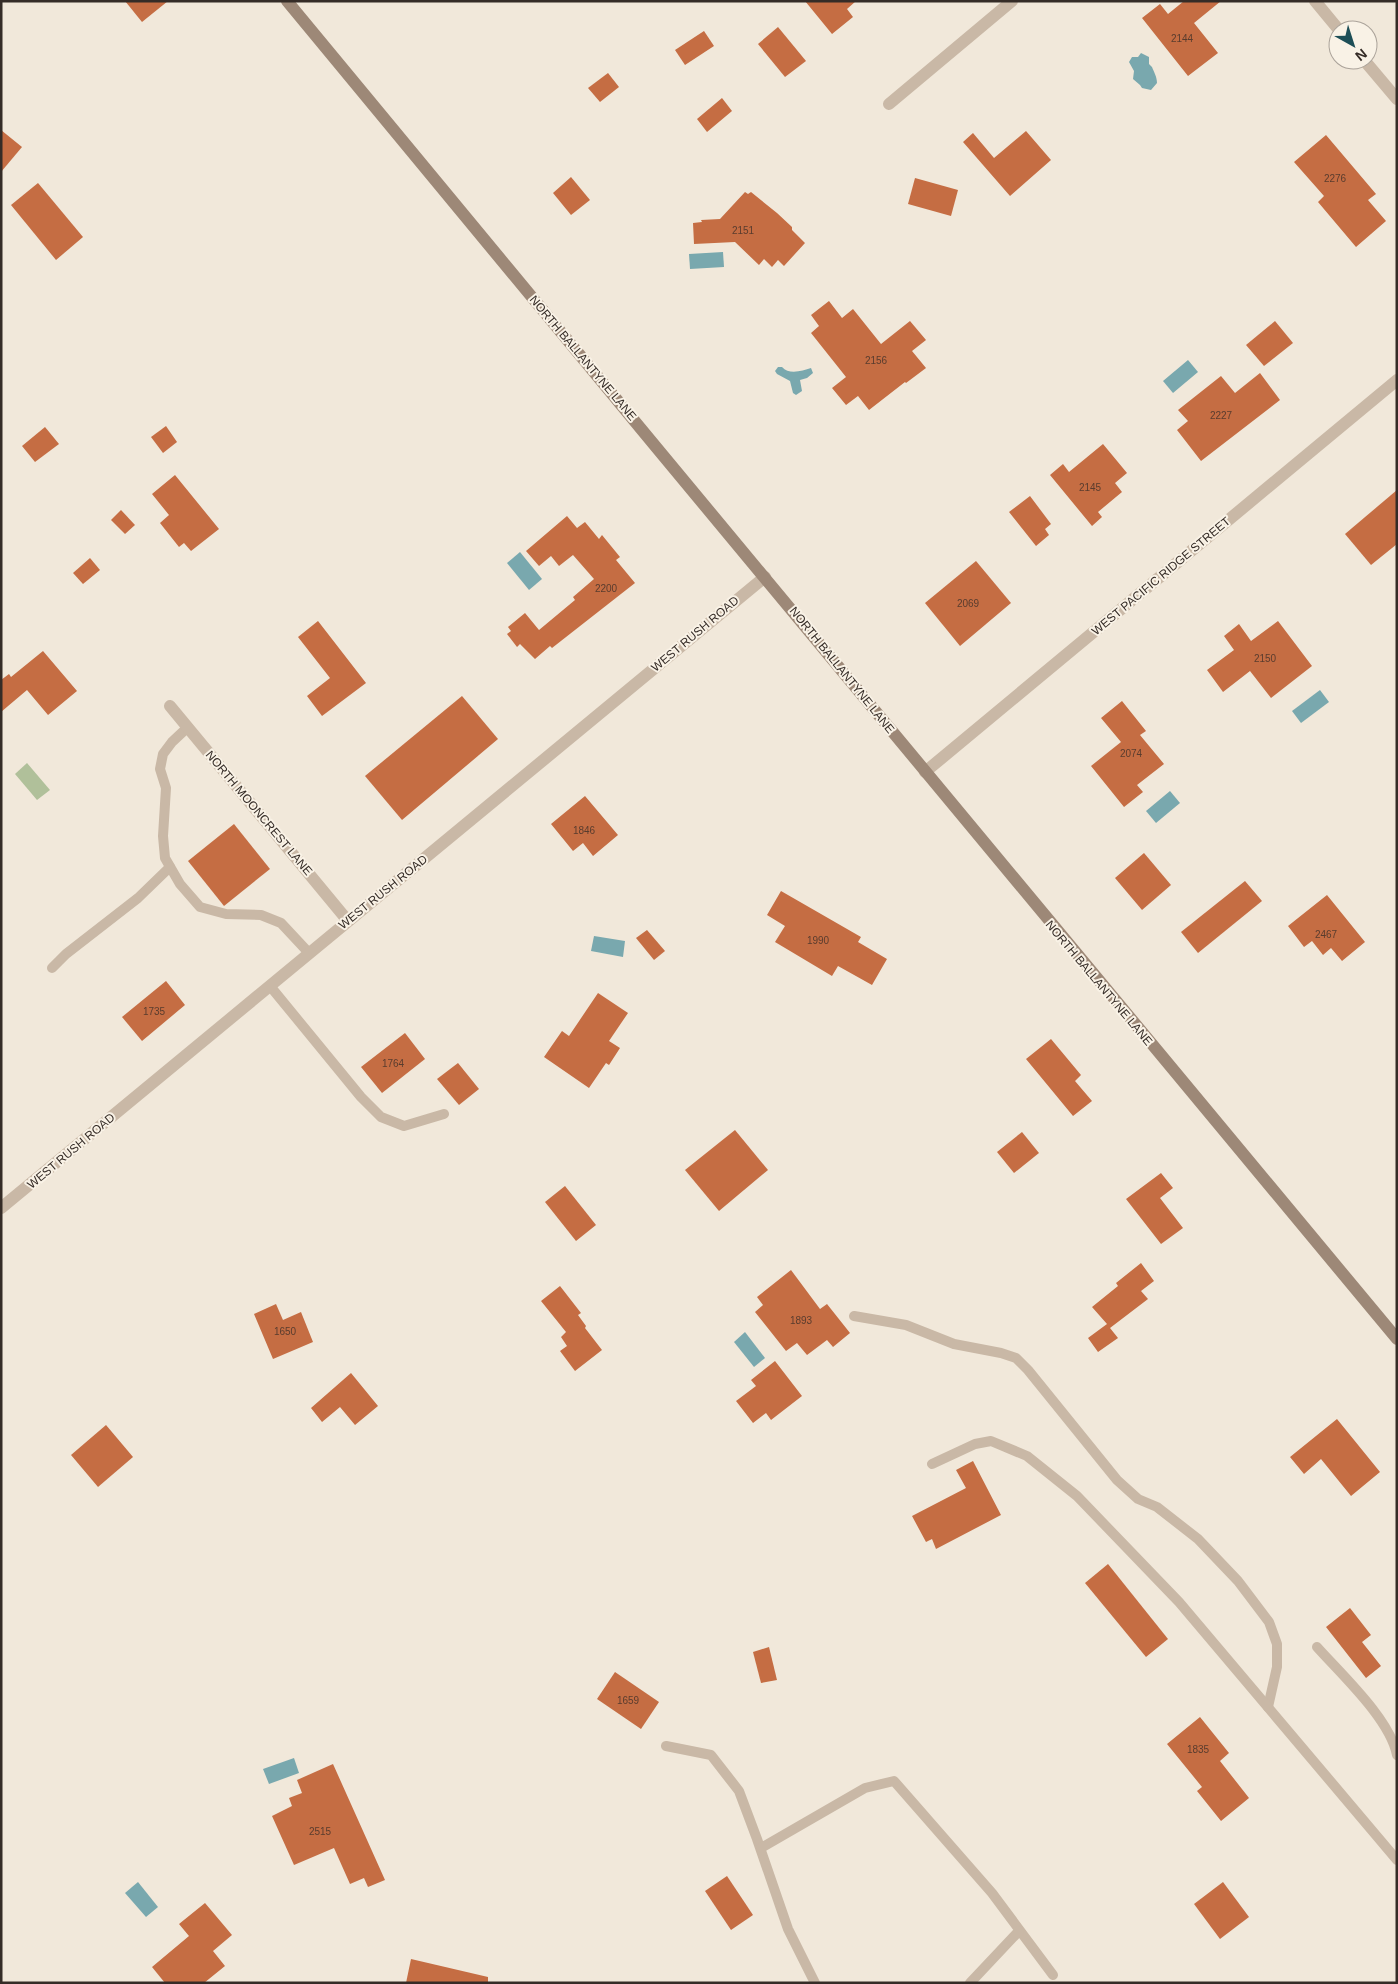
<svg xmlns="http://www.w3.org/2000/svg" width="1398" height="1984" viewBox="0 0 1398 1984" font-family="Arial,sans-serif">
	<style>
		.green { fill: #b0c09a }
		.water { fill: #79a8ae }
		.building { fill: #c56d43 }
		.lines { fill: none; stroke-linecap: round; stroke-linejoin: round }
		.lane { stroke: #c9b8a6; stroke-width: 10 }
		.street { stroke: #c9b8a6; stroke-width: 12 }
		.secondary { stroke: #9d8877; stroke-width: 12 }
		.labels { text-anchor: middle; stroke-width: 4; stroke-linejoin: round; paint-order: stroke }
		.number-label { font-size: 10px; fill: #593c2e }
		.street-label { font-size: 12px; fill: #352c27; stroke: #f9f2e6 }
	</style>
	<rect width="100%" height="100%" fill="#f1e8da"/>
	<path class="green" d="M27 763 50 790 37 800 15 774Z"/>
	<g class="water">
		<path d="M1141 53 1149 57V64L1152 67C1154 72 1157 77 1157 83L1151 90 1142 88 1140 85 1133 79 1134 71 1129 62 1132 57H1138Z"/>
		<path d="M723 252 724 267 690 269 689 254Z"/>
		<path d="M1188 360 1198 372 1173 393 1163 381Z"/>
		<path d="M778 367H782C789 375 802 371 811 368L813 373 807 378 800 380 802 391 796 395 793 393 790 381 777 374 775 371Z"/>
		<path d="M520 552 542 579 529 590 507 563Z"/>
		<path d="M1320 690 1329 702 1301 723 1292 711Z"/>
		<path d="M1170 791 1180 803 1156 823 1146 811Z"/>
		<path d="M594 936 625 941 623 957 591 951Z"/>
		<path d="M745 1332 765 1358 754 1367 734 1342Z"/>
		<path d="M294 1758 299 1773 269 1784 263 1769Z"/>
		<path d="M138 1882 158 1907 146 1917 125 1893Z"/>
	</g>
	<g class="building">
		<path d="M125 1H168L142 22Z"/>
		<path d="M805 1H856L847 9 853 17 832 34Z"/>
		<path d="M1184 1H1221L1194 23 1218 53 1188 76 1142 18 1160 4 1168 14Z"/>
		<path d="M778 27 806 61 785 77 758 44Z"/>
		<path d="M704 31 714 46 685 65 675 50Z"/>
		<path d="M608 73 619 87 600 102 588 88Z"/>
		<path d="M722 98 732 111 707 132 697 119Z"/>
		<path d="M1 130 22 147 1 172Z"/>
		<path d="M1026 131 1051 160 1010 196 963 142 973 133 994 158Z"/>
		<path d="M1326 135 1376 194 1368 200 1386 221 1356 247 1318 202 1324 196 1294 162Z"/>
		<path d="M571 177 590 200 571 215 553 193Z"/>
		<path d="M915 178 958 190 951 216 908 204Z"/>
		<path d="M38 183 83 237 56 260 11 205Z"/>
		<path d="M745 192 748 194 751 192 777 213 792 227V230L805 243 784 266 778 260 772 267 764 259 759 265 735 242 694 244 693 223 702 222 701 220 720 219Z"/>
		<path d="M829 301 842 318 853 309 881 344 910 321 926 340 912 351 926 368 906 383 905 382 869 410 858 396 846 405 832 388 846 377 811 333 819 326 811 315Z"/>
		<path d="M1275 321 1293 343 1264 366 1246 345Z"/>
		<path d="M1260 373 1280 400 1201 461 1177 430 1188 421 1178 410 1221 376 1235 393Z"/>
		<path d="M166 426 177 442 163 453 151 437Z"/>
		<path d="M45 427 59 444 35 462 22 446Z"/>
		<path d="M1103 444 1127 473 1115 483 1122 492 1098 512 1102 517 1092 526 1050 475 1063 464 1069 472Z"/>
		<path d="M175 475 219 529 191 551 184 543 179 547 160 523 169 515 152 494Z"/>
		<path d="M1397 490V544L1371 565 1345 534Z"/>
		<path d="M1030 496 1051 524 1045 529 1049 535 1036 546 1009 512Z"/>
		<path d="M121 510 135 525 125 534 111 520Z"/>
		<path d="M567 516 577 528 585 522 599 539 602 535 620 557 616 560 635 583 552 648 550 646 535 659 520 644 517 647 507 634 511 631 508 627 525 613 539 630 575 600 573 597 594 579 573 555 559 566 551 556 539 566 526 551Z"/>
		<path d="M90 558 100 570 83 584 73 573Z"/>
		<path d="M976 561 1011 603 960 646 925 603Z"/>
		<path d="M318 621 366 683 322 716 307 696 330 678 298 637Z"/>
		<path d="M1278 621 1312 666 1271 698 1250 671 1223 692 1207 670 1234 650 1224 636 1239 624 1251 641Z"/>
		<path d="M43 651 77 691 48 715 27 690 1 712V680L9 674 11 677Z"/>
		<path d="M462 696 498 739 402 820 365 776Z"/>
		<path d="M1122 701 1146 731 1140 735 1164 764 1137 785 1143 792 1124 807 1091 766 1121 742 1101 718Z"/>
		<path d="M585 796 618 835 593 856 583 843 573 851 551 824Z"/>
		<path d="M234 824 270 869 224 906 188 861Z"/>
		<path d="M1144 853 1171 885 1142 910 1115 878Z"/>
		<path d="M1245 881 1262 901 1198 953 1181 932Z"/>
		<path d="M781 891 861 937 858 942 887 959 872 985 838 966 832 976 775 942 785 926 767 915Z"/>
		<path d="M1327 895 1365 942 1342 961 1331 948 1323 955 1312 941 1304 947 1288 926Z"/>
		<path d="M647 930 665 951 654 960 636 938Z"/>
		<path d="M166 981 185 1005 142 1041 122 1017Z"/>
		<path d="M598 993 628 1013 609 1041 620 1048 609 1065 606 1063 589 1088 544 1057 562 1031 569 1036Z"/>
		<path d="M405 1033 425 1059 382 1093 361 1067Z"/>
		<path d="M1051 1039 1081 1075 1075 1081 1092 1101 1073 1116 1026 1059Z"/>
		<path d="M458 1063 479 1089 459 1105 437 1079Z"/>
		<path d="M735 1130 768 1170 719 1211 685 1170Z"/>
		<path d="M1022 1132 1039 1153 1014 1173 997 1152Z"/>
		<path d="M1161 1173 1173 1188 1160 1198 1183 1228 1161 1244 1126 1199Z"/>
		<path d="M565 1186 596 1225 576 1241 545 1202Z"/>
		<path d="M1141 1263 1154 1281 1141 1291 1148 1299 1110 1328 1118 1338 1098 1352 1088 1338 1107 1324 1092 1307 1118 1286 1116 1283Z"/>
		<path d="M791 1270 820 1309 827 1304 850 1333 833 1347 827 1340 807 1355 797 1343 786 1351 755 1312 763 1305 757 1297Z"/>
		<path d="M560 1286 581 1313 578 1315 586 1326 585 1328 602 1350 575 1371 560 1351 567 1346 561 1337 566 1332 541 1301Z"/>
		<path d="M276 1304 283 1320 301 1312 313 1342 273 1359 254 1314Z"/>
		<path d="M775 1361 802 1396 771 1420 766 1413 753 1423 736 1401 756 1386 751 1380Z"/>
		<path d="M351 1373 378 1406 355 1425 340 1407 322 1422 311 1408Z"/>
		<path d="M1337 1419 1380 1472 1351 1496 1321 1459 1304 1474 1290 1457Z"/>
		<path d="M106 1425 133 1457 98 1487 71 1455Z"/>
		<path d="M973 1461 1001 1515 936 1549 932 1539 926 1542 912 1516 966 1488 956 1470Z"/>
		<path d="M1108 1564 1168 1639 1146 1657 1085 1583Z"/>
		<path d="M1350 1608 1371 1635 1362 1642 1381 1666 1366 1678 1326 1627Z"/>
		<path d="M769 1647 777 1680 761 1683 753 1652Z"/>
		<path d="M615 1672 659 1702 641 1729 597 1699Z"/>
		<path d="M1200 1717 1229 1753 1220 1761 1249 1798 1221 1821 1197 1791 1202 1787 1167 1744Z"/>
		<path d="M333 1764 385 1880 368 1887 364 1878 350 1884 334 1848 294 1865 272 1816 292 1806 289 1798 302 1793 297 1780Z"/>
		<path d="M727 1876 753 1915 731 1930 705 1891Z"/>
		<path d="M1223 1882 1249 1917 1220 1939 1194 1904Z"/>
		<path d="M205 1903 232 1935 213 1951 225 1966 204 1983H165L152 1967 189 1936 179 1924Z"/>
		<path d="M411 1959 488 1977V1983H406Z"/>
	</g>
	<g class="lines">
		<g class="lane">
			<path d="M188 727 172 742 163 754 160 769 166 788 163 836 165 858 180 884 200 907 226 914 261 915 281 923 309 953"/>
			<path d="M52 968 66 954 138 898 170 867"/>
			<path d="M270 986 361 1097 381 1117 404 1126 444 1114"/>
			<path d="M854 1316 906 1325 954 1344 1001 1353 1016 1358 1028 1370 1117 1480 1138 1499 1157 1507 1198 1539 1238 1581 1269 1622 1277 1644V1667L1268 1707"/>
			<path d="M932 1464 975 1444 991 1441 1027 1456 1077 1496 1179 1602 1397 1860"/>
			<path d="M1317 1647C1341 1674 1390 1719 1397 1755"/>
			<path d="M666 1746 711 1755 739 1791 757 1839 788 1929 815 1983"/>
			<path d="M761 1848 865 1788 894 1781 992 1893 1053 1975"/>
			<path d="M970 1983 1019 1931"/>
		</g>
		<g class="street">
			<path d="M1315 1 1339 30"/>
			<path d="M1364 60 1397 99"/>
			<path d="M889 104 1012 1"/>
			<path d="M170 706 348 921"/>
			<path d="M925 772 1397 380"/>
			<path d="M1 1208 765 577"/>
		</g>
		<path class="secondary" d="M287 1C657 447 1024 895 1397 1339"/>
	</g>
	<g class="labels">
		<g class="number-label">
			<text x="1182" y="42">2144</text>
			<text x="1335" y="182">2276</text>
			<text x="743" y="234">2151</text>
			<text x="876" y="364">2156</text>
			<text x="1221" y="419">2227</text>
			<text x="1090" y="491">2145</text>
			<text x="606" y="592">2200</text>
			<text x="968" y="607">2069</text>
			<text x="1265" y="662">2150</text>
			<text x="1131" y="757">2074</text>
			<text x="584" y="834">1846</text>
			<text x="1326" y="938">2467</text>
			<text x="818" y="944">1990</text>
			<text x="154" y="1015">1735</text>
			<text x="393" y="1067">1764</text>
			<text x="801" y="1324">1893</text>
			<text x="285" y="1335">1650</text>
			<text x="628" y="1704">1659</text>
			<text x="1198" y="1753">1835</text>
			<text x="320" y="1835">2515</text>
		</g>
		<g class="street-label">
			<text transform="translate(583 358) rotate(50)" y="4">NORTH BALLANTYNE LANE</text>
			<text transform="translate(1161 576) rotate(-40)" y="4">WEST PACIFIC RIDGE STREET</text>
			<text transform="translate(695 634) rotate(-40)" y="4">WEST RUSH ROAD</text>
			<text transform="translate(842 670) rotate(51)" y="4">NORTH BALLANTYNE LANE</text>
			<text transform="translate(259 813) rotate(50)" y="4">NORTH MOONCREST LANE</text>
			<text transform="translate(383 892) rotate(-39)" y="4">WEST RUSH ROAD</text>
			<text transform="translate(1099 983) rotate(50)" y="4">NORTH BALLANTYNE LANE</text>
			<text transform="translate(71 1151) rotate(-40)" y="4">WEST RUSH ROAD</text>
		</g>
	</g>
	<rect width="1398" height="1984" fill="none" stroke="#352c27" stroke-width="5"/>
	<g transform="translate(1353 45) rotate(141)"><circle r="24" fill="#f9f2e6" stroke="#aba39a"/>
	<path d="M0-4L9 19L0 12L-9 19Z" fill="#1d4e56"/>
	<text y="-8" font-size="14" font-weight="bold" text-anchor="middle" fill="#352c27">N</text>
	</g>
</svg>
